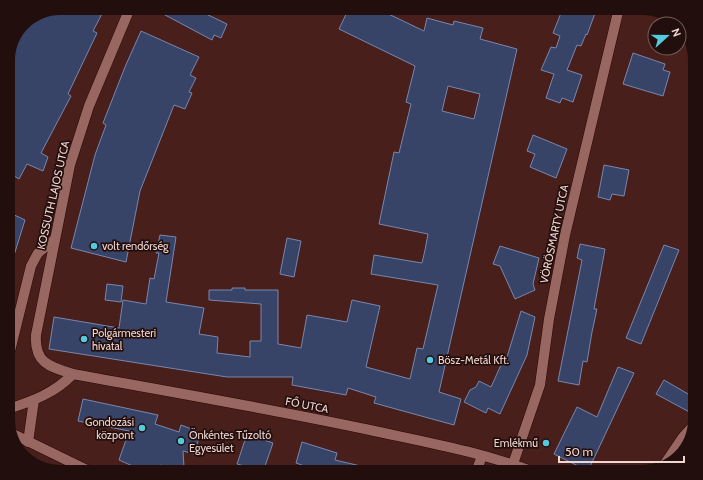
<svg xmlns="http://www.w3.org/2000/svg" width="703" height="480" viewBox="0 0 703 480" font-family="Cabin,sans-serif">
	<style>
		.building { fill: #374468; stroke: #7787b0; fill-rule: evenodd }
		.lines { fill: none; stroke-linecap: round; stroke-linejoin: round }
		.minor-casing { stroke: #2c0604; stroke-width: 11 }
		.minor { stroke: #986761; stroke-width: 10 }
		.poi-dot { fill: #53cbdc; stroke: #220f0d; stroke-width: 1.5 }
		.labels { text-anchor: middle; stroke-width: 3.5; stroke-linejoin: round; paint-order: stroke }
		.street-label { font-size: 11px; fill: #f1d5d0; stroke: #220f0d }
		.poi-label { font-size: 11px; fill: #f1d5d0; stroke: #220f0d; text-anchor: start }
	</style>
	<rect width="100%" height="100%" fill="#481f1a"/>
	<g class="building">
		<path d="M60 8H105L93 31 97 33 68 94 71 96 41 153 48 157 43 171 27 164 19 179 8 172V57L23 23Z"/>
		<path d="M152 8H204L202 12 227 24 221 38 214 35 212 40Z"/>
		<path d="M349 8H376L424 31 427 18 453 25 454 21 483 28 480 39 517 49 439 392 461 399 454 425 374 403 376 397 348 388 346 395 292 385 293 377H227L49 349 54 317 119 328 123 300 146 304 150 278 154 279 159 253H156L160 235 176 237 166 302 204 308 199 334 218 337 217 353 250 357V341H261V304L209 300V290H232V288H245V290H278V344L301 348 307 315 347 322 352 300 380 306 366 367 410 379 417 348 423 349 438 285 371 274 374 255 422 263 425 250 428 234 379 224 394 152 399 153 411 104 406 102 415 66 339 29ZM448 86 480 94 474 119 442 111Z"/>
		<path d="M563 8H597L587 35 586 34 581 46 577 45 567 70 582 75 573 102 562 98 560 103 546 98 554 74 541 70 551 47 556 48 560 36 553 33Z"/>
		<path d="M141 31 199 57 190 75 196 78 189 92 192 93 185 109 174 105 140 191 126 262 71 248 95 155 106 125 103 123 125 67Z"/>
		<path d="M633 53 665 64 663 70 670 72 663 96 623 84Z"/>
		<path d="M533 135 567 149 556 178 530 167 535 154 527 151Z"/>
		<path d="M604 165 629 170 624 196 612 194 610 200 598 197Z"/>
		<path d="M8 212 25 220 11 265H8Z"/>
		<path d="M287 238 301 241 294 277 280 274Z"/>
		<path d="M580 244 605 249 594 309H597L592 332 587 362 583 361 579 385 558 381 582 260 577 258Z"/>
		<path d="M664 245 679 250 641 344 626 338Z"/>
		<path d="M500 246 539 258 533 284 535 290 515 299 500 266 493 264Z"/>
		<path d="M107 284 123 286 121 302 105 300Z"/>
		<path d="M521 311 535 317 527 355 500 414 488 408 486 413 464 402 470 390 476 387 479 381 491 387 505 356 507 357Z"/>
		<path d="M618 367 634 373 588 471 554 454 577 407 597 417Z"/>
		<path d="M664 380 695 398V415L656 394Z"/>
		<path d="M83 399 158 415 155 424 179 432 181 425 197 431 195 437 199 438 194 454 183 451 184 467 176 472 160 465 156 472H146L119 460 129 431 78 421Z"/>
		<path d="M247 434 273 443 263 472H242L244 466 237 464Z"/>
		<path d="M302 442 337 453 335 460 365 467 364 472H308L310 468 296 463Z"/>
	</g>
	<g class="lines">
		<g class="minor-casing">
			<g id="minor">
				<path d="M130 8 89 106 70 165 36 335C34 363 50 367 73 374 172 392 271 409 370 430 425 442 481 452 534 472"/>
				<path d="M8 359 31 266 38 253 55 239"/>
				<path d="M8 409C33 401 55 393 73 374"/>
				<path d="M11 433 91 472"/>
				<path d="M28 442 34 400"/>
				<path d="M513 464 540 385 549 319 565 235 619 8"/>
				<path d="M662 468 683 437 693 426"/>
				<path d="M476 472 482 456"/>
			</g>
		</g>
		<use href="#minor" class="minor"/>
	</g>
	<g class="poi-dot">
		<circle cx="94" cy="246" r="4"/>
		<circle cx="84" cy="339" r="4"/>
		<circle cx="430" cy="360" r="4"/>
		<circle cx="142" cy="428" r="4"/>
		<circle cx="181" cy="441" r="4"/>
		<circle cx="546" cy="443" r="4"/>
	</g>
	<g class="labels">
		<g class="street-label">
			<text transform="translate(53 195) rotate(-77)" y="4">KOSSUTH LAJOS UTCA</text>
			<text transform="translate(554 234) rotate(-78)" y="4">VÖRÖSMARTY UTCA</text>
			<text transform="translate(307 405) rotate(11)" y="4">FŐ UTCA</text>
		</g>
		<g class="poi-label">
			<text x="102" y="250">volt rendőrség</text>
			<text x="92" y="337">Polgármesteri<tspan x="92" dy="13">hivatal</tspan></text>
			<text x="438" y="364">Bösz-Metál Kft.</text>
			<text x="134" y="426" text-anchor="end">Gondozási<tspan x="134" dy="13">központ</tspan></text>
			<text x="189" y="439">Önkéntes Tűzoltó<tspan x="189" dy="13">Egyesület</tspan></text>
			<text x="538" y="447" text-anchor="end">Emlékmű</text>
		</g>
	</g>
	<path d="M0 0H703V480H0ZM60 15H643A45 45 0 0 1 688 60V420A45 45 0 0 1 643 465H60A45 45 0 0 1 15 420V60A45 45 0 0 1 60 15Z" fill="#220f0d" fill-rule="evenodd"/>
	<g transform="translate(667 36) rotate(69)"><circle r="19" fill="#220f0d" stroke="#755e5b"/>
	<path d="M0-3L7 15L0 10L-7 15Z" fill="#53cbdc"/>
	<text y="-6" font-size="11" font-weight="bold" text-anchor="middle" fill="#f1d5d0">N</text>
	</g>
	<path d="M559 456v6h125v-6" fill="none" stroke="#f1d5d0" stroke-width="2"/>
	<text x="565" y="456" font-size="12" fill="#f1d5d0" stroke="#220f0d" stroke-width="3" paint-order="stroke">50 m</text>
</svg>
